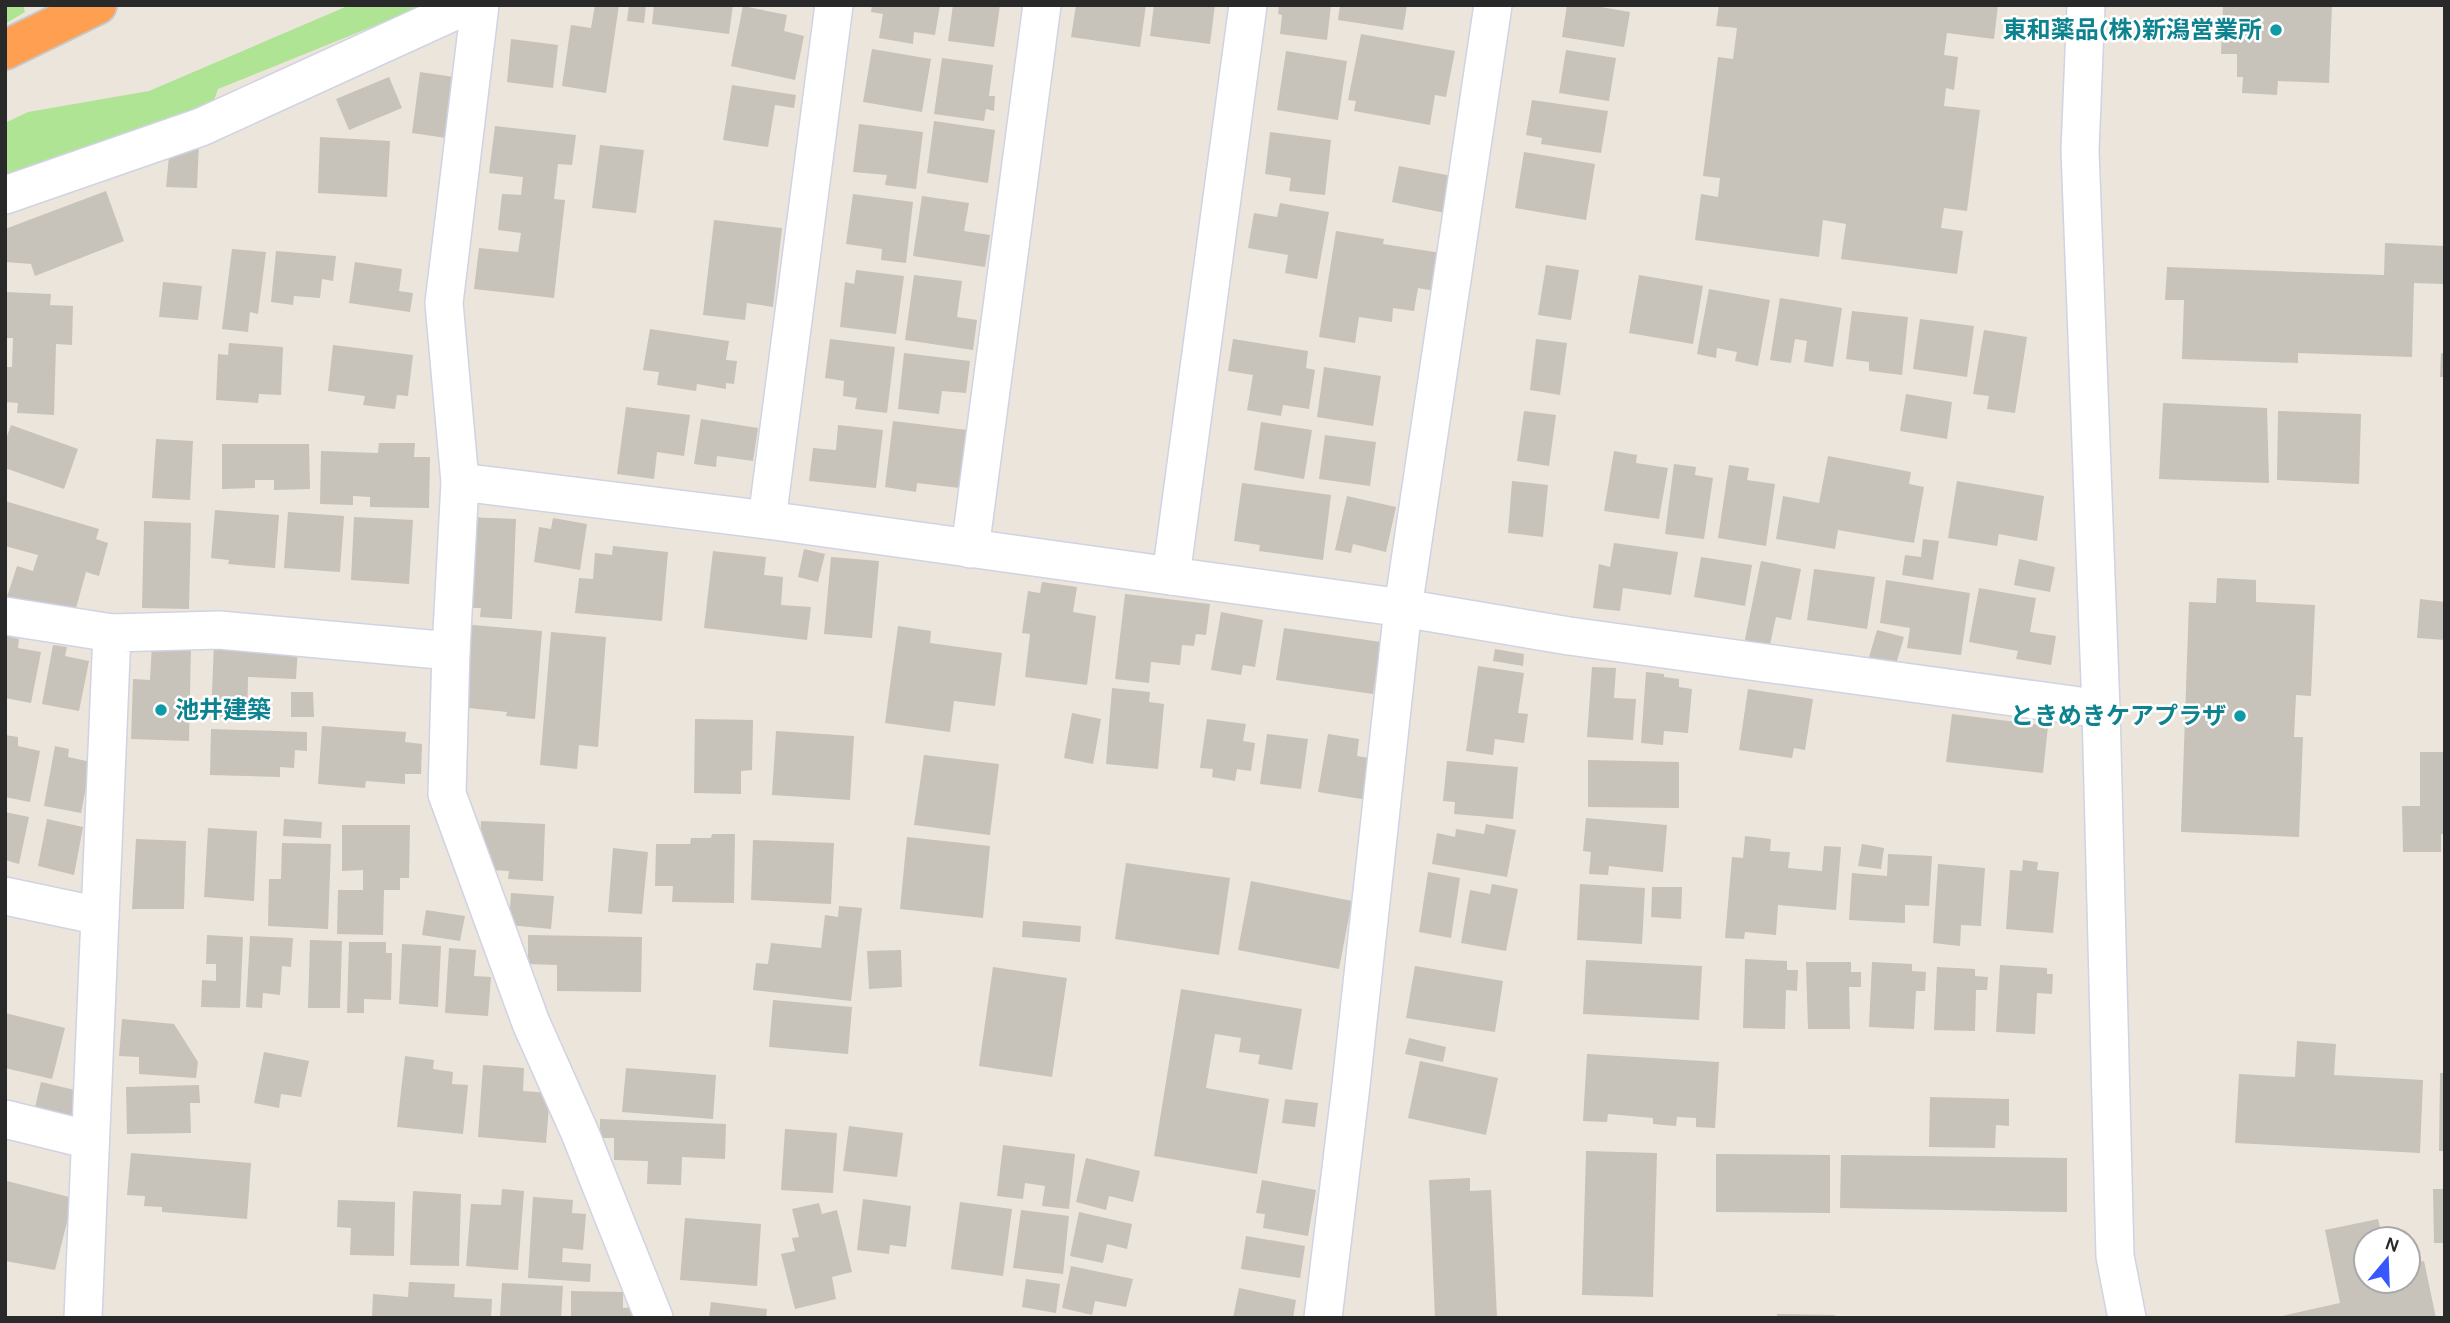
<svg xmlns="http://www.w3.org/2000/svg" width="2450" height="1323" viewBox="0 0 2450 1323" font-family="Karla,'Noto Sans JP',sans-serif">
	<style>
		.green { fill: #afe495 }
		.building { fill: #c7c2ba }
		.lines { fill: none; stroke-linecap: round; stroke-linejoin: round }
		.minor-casing { stroke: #d0d3e3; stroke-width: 40 }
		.motorway-casing { stroke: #c7c7c7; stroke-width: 42 }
		.minor { stroke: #fff; stroke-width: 37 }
		.motorway { stroke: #ff9f52; stroke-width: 38 }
		.culture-dot { fill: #0f9aa8; stroke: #fff; stroke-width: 2.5 }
		.labels { text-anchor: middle; stroke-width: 5; stroke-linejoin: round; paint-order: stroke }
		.culture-label { font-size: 24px; font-weight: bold; fill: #0d838f; stroke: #fff; text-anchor: end }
	</style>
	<rect width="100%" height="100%" fill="#ece5db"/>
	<g class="green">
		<path d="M5 5H23L25 12 5 24Z"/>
		<path d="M350 5H426L218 89 212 106 5 180V123L28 112 149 91Z"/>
	</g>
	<g class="building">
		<path d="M595 5H619L606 93 562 86 571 25 591 28Z"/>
		<path d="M629 5H646L644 23 627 21Z"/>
		<path d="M654 5H733L729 34 652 24Z"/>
		<path d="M872 5H940L935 35 914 32 913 44 879 38 883 14 871 12Z"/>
		<path d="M953 5H1000L994 47 948 41Z"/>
		<path d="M1076 5H1146L1140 47 1071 37Z"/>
		<path d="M1154 5H1215L1210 44 1150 36Z"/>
		<path d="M1279 5H1331L1327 40 1280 34 1282 15 1278 14Z"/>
		<path d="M1340 5H1407L1403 30 1338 20Z"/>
		<path d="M1567 5H1589L1630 12 1624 47 1562 37Z"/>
		<path d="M1719 5H1998L1994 39 1947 33 1944 55 1958 57 1954 90 1946 88 1944 106 1980 110 1967 211 1944 208 1941 228 1963 231 1957 274 1841 259 1846 224 1823 220 1819 257 1695 240 1701 194 1718 197 1720 178 1703 176 1718 57 1733 59 1737 28 1716 26Z"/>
		<path d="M2223 5H2332L2329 83 2278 81 2277 95 2242 93 2243 77H2237V54H2221Z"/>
		<path d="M743 6 787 15 784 31 804 36 795 80 731 66Z"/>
		<path d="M1361 34 1455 51 1446 97 1435 95 1430 125 1354 111 1356 101 1348 100Z"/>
		<path d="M511 39 558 45 553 88 507 82Z"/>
		<path d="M872 49 931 59 922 112 863 102Z"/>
		<path d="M1566 50 1616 58 1609 101 1559 93Z"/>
		<path d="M1286 51 1347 61 1338 120 1277 110Z"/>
		<path d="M942 58 993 65 989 96H995L994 111 986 109 984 121 934 114Z"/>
		<path d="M420 72 454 77 446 138 412 133Z"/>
		<path d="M389 77 402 108 349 130 336 99Z"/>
		<path d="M732 85 796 95 794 108 775 105 768 147 723 140Z"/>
		<path d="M1532 100 1608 111 1601 153 1541 144 1542 138 1526 135Z"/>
		<path d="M934 121 995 130 988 183 927 173Z"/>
		<path d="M859 124 923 132 916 189 885 185 887 175 853 172Z"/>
		<path d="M495 126 576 135 572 165 558 164 554 199 565 200 554 298 474 289 479 248 518 252 521 233 498 230 502 194 521 195 523 177 489 173Z"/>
		<path d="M1270 132 1331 140 1325 195 1289 191 1291 178 1265 174Z"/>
		<path d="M320 137 390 141 387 197 318 193Z"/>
		<path d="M199 142 197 188 166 187 169 156Z"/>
		<path d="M600 145 644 150 636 213 592 208Z"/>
		<path d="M1524 152 1595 164 1586 220 1515 208Z"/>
		<path d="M1399 166 1452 176 1445 213 1392 202Z"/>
		<path d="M106 191 124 241 35 276 31 264 5 262V229Z"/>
		<path d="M853 194 913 202 906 263 881 260 882 249 846 244Z"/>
		<path d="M922 196 969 203 964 231 990 235 985 267 913 256Z"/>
		<path d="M1280 203 1329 212 1317 279 1285 273 1288 255 1248 248 1254 213 1277 217Z"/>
		<path d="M714 220 782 228 773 307 747 303 745 320 703 315Z"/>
		<path d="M1336 231 1384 239 1383 244 1441 253 1435 291 1418 288 1414 311 1393 308 1392 322 1359 317 1355 343 1319 337Z"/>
		<path d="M2385 243 2444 246 2443 284 2414 283 2412 357 2298 353V363L2182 359 2184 300H2165L2167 267 2384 275Z"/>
		<path d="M232 249 266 252 258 314 250 312 248 332 222 329Z"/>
		<path d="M276 251 336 256 333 281 322 279 320 298 294 296 293 305 271 302Z"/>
		<path d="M355 262 402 269 399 291 413 293 410 312 349 303Z"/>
		<path d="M1546 265 1579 270 1571 320 1538 315Z"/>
		<path d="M856 270 904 276 896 334 840 327 845 282 854 284Z"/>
		<path d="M914 275 962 281 957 317 977 320 973 350 905 340Z"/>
		<path d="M1639 275 1703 286 1693 344 1629 333Z"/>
		<path d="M163 282 202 286 198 320 159 317Z"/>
		<path d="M1709 289 1770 300 1758 366 1735 361 1737 352 1717 348 1716 358 1697 354Z"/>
		<path d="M5 292 51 294 50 305 73 306 72 345 56 344 54 415 17 413 18 403 5 402V367H12L13 338H5Z"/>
		<path d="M1780 298 1842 308 1833 367 1804 362 1807 341 1795 339 1791 363 1770 360Z"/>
		<path d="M1852 311 1908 317 1902 375 1869 371V362L1846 359Z"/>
		<path d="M1920 319 1974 326 1967 377 1913 369Z"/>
		<path d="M650 329 729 341 726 360 737 361 734 384 726 383V389L697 384 696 391 657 385 659 372 643 370Z"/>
		<path d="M1984 330 2027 337 2015 413 1987 409 1989 396 1973 394Z"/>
		<path d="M830 339 895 347 887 413 855 409 857 398 843 396 844 381 825 378Z"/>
		<path d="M1233 339 1308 351 1306 368 1315 370 1309 409 1283 405 1281 416 1247 410 1253 375 1228 371Z"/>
		<path d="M1536 339 1567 343 1560 395 1530 390Z"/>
		<path d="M229 343 283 347 281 395 259 394 258 403 216 400 218 354 228 355Z"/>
		<path d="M333 345 413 355 408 396 397 395 395 409 363 405 365 396 328 391Z"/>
		<path d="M904 353 970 361 966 393 942 391 939 414 898 409Z"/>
		<path d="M2441 353 2445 354V377H2440Z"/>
		<path d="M1324 367 1381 376 1373 426 1317 417Z"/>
		<path d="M1906 394 1952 402 1947 439 1900 431Z"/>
		<path d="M2163 403 2267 408 2269 483 2159 479Z"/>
		<path d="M626 407 690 415 684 456 657 452 654 479 617 474Z"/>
		<path d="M1524 411 1556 415 1549 466 1517 461Z"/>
		<path d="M2278 411 2361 414 2359 484 2277 480Z"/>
		<path d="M701 419 758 428 753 461 717 456 716 467 694 464Z"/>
		<path d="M893 421 967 430 960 488 917 483 916 492 885 487Z"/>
		<path d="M1261 422 1312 430 1304 479 1254 470Z"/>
		<path d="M11 425 78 449 64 489 5 468V442Z"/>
		<path d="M838 425 883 430 876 488 809 481 813 448 836 450Z"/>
		<path d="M1325 435 1376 442 1370 486 1319 479Z"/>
		<path d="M156 439 193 441 190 500 152 498Z"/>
		<path d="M379 443H415L414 457H430L429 508 370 507V497L353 496V505L320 504 321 451 378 453Z"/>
		<path d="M222 444H309L310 489 274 490V480H255V488L222 489Z"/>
		<path d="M1614 451 1637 455 1636 463 1668 468 1659 519 1604 511Z"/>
		<path d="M1828 456 1911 472 1909 484 1924 487 1914 543 1838 530 1835 549 1776 539 1783 496 1819 503Z"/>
		<path d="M1674 464 1696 467 1695 475 1713 478 1704 539 1665 534Z"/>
		<path d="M1729 465 1749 468 1747 480 1775 484 1766 546 1718 538Z"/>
		<path d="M1512 481 1548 485 1543 537 1508 533Z"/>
		<path d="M1957 481 2044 496 2037 541 1999 534 1997 546 1948 538Z"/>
		<path d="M1242 483 1331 495 1323 560 1259 551 1260 545 1234 541Z"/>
		<path d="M1347 496 1396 507 1386 552 1353 544 1351 553 1335 550Z"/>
		<path d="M5 501 99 529 96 539 108 543 99 576 86 572 73 619 6 600 17 566 33 571 38 555 5 546Z"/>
		<path d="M215 510 279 515 275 568 228 564 229 560 211 558Z"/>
		<path d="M288 512 344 516 340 572 284 568Z"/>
		<path d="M354 517 413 520 409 584 351 580Z"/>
		<path d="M467 517 516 519 512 619 480 617 481 608H469Z"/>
		<path d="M553 518 587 524 580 570 534 562 539 527 551 529Z"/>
		<path d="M144 521 191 523 189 609 142 608Z"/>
		<path d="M1923 539 1939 541 1933 580 1902 575 1905 555 1921 557Z"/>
		<path d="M1614 543 1678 552 1671 595 1623 588 1620 611 1593 608 1599 564 1610 567Z"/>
		<path d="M613 546 668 552 662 621 575 613 579 578 593 579 595 553 612 555Z"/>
		<path d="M804 549 825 554 818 582 798 577Z"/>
		<path d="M713 551 766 557 764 575 783 577 781 605 811 607 807 640 704 628Z"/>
		<path d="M831 557 879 561 872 638 824 634Z"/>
		<path d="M1701 557 1752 565 1745 606 1694 597Z"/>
		<path d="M2019 559 2055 567 2050 592 2014 585Z"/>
		<path d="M1761 561 1801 569 1791 620 1776 617 1769 649 1744 644Z"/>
		<path d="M1814 569 1875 577 1867 629 1807 620Z"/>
		<path d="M2217 578 2256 580V602L2315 605 2311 696 2296 695 2294 737H2303L2299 837 2181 832 2189 602 2216 603Z"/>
		<path d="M1886 580 1970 593 1961 655 1907 648 1910 628 1880 623Z"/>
		<path d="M1042 582 1077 587 1073 612 1096 616 1087 685 1025 677 1030 634 1022 633 1028 591 1040 593Z"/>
		<path d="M1979 588 2036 598 2030 632 2056 636 2051 665 2016 659 2018 651 1969 642Z"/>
		<path d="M1125 594 1210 604 1206 635 1196 634 1194 646 1182 645 1180 665 1151 662 1149 683 1115 679Z"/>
		<path d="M2420 599 2445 602V640L2417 638Z"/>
		<path d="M1221 612 1263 620 1255 667 1243 665 1241 675 1211 670Z"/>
		<path d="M462 624 542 631 535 719 506 716 507 712 468 708 470 682 457 681Z"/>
		<path d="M898 626 931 631 930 643 1002 653 995 706 954 701 950 732 885 723Z"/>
		<path d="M1284 628 1381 642 1373 694 1276 680Z"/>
		<path d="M1877 630 1904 637 1894 671 1867 664Z"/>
		<path d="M551 632 606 637 598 747 579 745 577 769 540 765Z"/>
		<path d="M5 636 19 639 18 648 41 652 31 703 5 698Z"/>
		<path d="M152 643 191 645 189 741 131 739 133 679 150 680Z"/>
		<path d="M214 643 298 647 296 679 248 677 247 718 211 716Z"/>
		<path d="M53 645 67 647 65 656 89 661 79 711 42 704Z"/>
		<path d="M1495 649 1524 654 1523 666 1493 661Z"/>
		<path d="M1478 666 1524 673 1518 713 1528 714 1524 743 1495 739 1493 755 1466 751Z"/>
		<path d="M1592 667 1616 668 1614 698 1636 699 1633 740 1587 737Z"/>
		<path d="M1646 672 1664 674V677L1679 679V687L1692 689 1688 733 1664 731 1663 745 1641 743Z"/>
		<path d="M1112 688 1150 692 1149 702 1164 704 1158 769 1106 764Z"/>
		<path d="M1748 689 1813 699 1805 750 1794 748 1792 758 1739 750Z"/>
		<path d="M291 692H313L314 717H291Z"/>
		<path d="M1072 713 1101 719 1093 764 1064 758Z"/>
		<path d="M1952 714 2048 726 2043 773 1946 762Z"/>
		<path d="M695 719 753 720 752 770 741 771V794L694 793Z"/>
		<path d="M1207 719 1246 724 1243 741 1255 743 1251 771 1237 769 1235 781 1212 777 1213 769 1200 768Z"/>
		<path d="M322 726 406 732 405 742 422 744 421 774H405V784L366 781 365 788 318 784Z"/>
		<path d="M211 729 307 732V751L295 750 294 768 280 767V777L210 775Z"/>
		<path d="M776 731 854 736 850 800 772 795Z"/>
		<path d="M1267 734 1308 739 1301 789 1260 784Z"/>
		<path d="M1328 734 1359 739 1357 756 1375 759 1368 800 1318 792Z"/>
		<path d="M5 735 18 737V746L40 751 30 802 5 797Z"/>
		<path d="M55 746 69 749 68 757 91 762 81 813 44 806Z"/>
		<path d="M2420 752H2445V834H2441V852H2403L2402 806H2420Z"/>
		<path d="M924 755 999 764 990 835 914 825Z"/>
		<path d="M1588 760 1679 762V808L1588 807Z"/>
		<path d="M1447 761 1518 767 1513 819 1454 814 1455 802 1443 801Z"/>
		<path d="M5 812 29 817 19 864 5 860Z"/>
		<path d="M1586 818 1667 825 1663 872 1609 866 1608 875 1589 874 1591 852 1583 851Z"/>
		<path d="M47 819 83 827 74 875 38 866Z"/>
		<path d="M284 819 322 822 321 838 283 836Z"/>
		<path d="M481 821 545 824 543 881 508 879 509 871 491 870V855L480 854Z"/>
		<path d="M1486 824 1516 830 1507 877 1432 864 1437 833 1455 837 1456 829 1484 834Z"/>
		<path d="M342 825H410L409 878H400V890H384L383 935 337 934 338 890H363V870L342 871Z"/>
		<path d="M208 828 257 831 254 901 204 897Z"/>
		<path d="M712 834H735L734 903 672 902 673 886H655L656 844H690L691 838H711Z"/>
		<path d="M1745 836 1771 839 1770 851 1790 852 1788 868 1822 871 1824 846 1841 847 1836 910 1778 905 1776 935 1745 932 1744 939 1725 938 1732 857 1743 858Z"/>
		<path d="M907 837 990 846 983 918 900 909Z"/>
		<path d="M136 839 186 841 184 909H132Z"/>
		<path d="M753 840 834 843 831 904 751 900Z"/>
		<path d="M282 843 331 844 328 929 268 926 269 879H281Z"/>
		<path d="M1862 844 1884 848 1881 869 1858 866Z"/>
		<path d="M613 848 648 852 642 914 608 912Z"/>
		<path d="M1888 854 1932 856 1929 906 1905 905V923L1849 920 1852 873 1887 876Z"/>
		<path d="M2023 860 2038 862 2037 870 2059 872 2053 933 2006 929 2010 870 2022 871Z"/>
		<path d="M1126 863 1230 878 1219 955 1115 939Z"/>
		<path d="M1938 864 1985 868 1981 926 1961 925 1960 946 1933 943Z"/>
		<path d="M1428 872 1460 878 1451 938 1419 932Z"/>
		<path d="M1251 881 1352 901 1339 969 1238 950Z"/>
		<path d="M1492 884 1518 889 1506 951 1461 943 1470 890 1490 894Z"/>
		<path d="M1580 884 1645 888 1642 944 1577 940Z"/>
		<path d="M1652 887H1682L1681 919 1651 917Z"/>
		<path d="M511 893 554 896 551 929 509 925Z"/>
		<path d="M839 906 862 908 851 1001 753 990 756 963 768 964 771 943 821 948 825 915 838 917Z"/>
		<path d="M426 910 465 916 460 941 422 935Z"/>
		<path d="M1023 921 1081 926 1080 942 1022 937Z"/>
		<path d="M207 935 243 937 240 1008 201 1007 202 980 216 981V964H206Z"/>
		<path d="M528 935 642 937 641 992 557 991V965L528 964Z"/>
		<path d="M250 936 293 938 291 967 282 966 280 995 263 993 262 1008 246 1007Z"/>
		<path d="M310 940 342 941 340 1008H308Z"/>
		<path d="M349 942H386V953H392L391 1000 364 999V1013H347Z"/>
		<path d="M402 944 441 946 438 1007 399 1004Z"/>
		<path d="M449 948 476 950 474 976 491 977 488 1016 445 1013Z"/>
		<path d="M901 950 902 987 869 989 867 951Z"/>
		<path d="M1745 959 1787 961V970H1798L1797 991 1786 990 1785 1029 1743 1028Z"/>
		<path d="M1586 960 1702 966 1699 1020 1583 1014Z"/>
		<path d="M1806 962H1851V972H1861V987H1849L1850 1029H1808Z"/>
		<path d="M1872 962 1912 964V971L1926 972 1925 991H1916L1914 1029 1869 1027Z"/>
		<path d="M2000 965 2047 968V974H2053L2052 994 2037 993 2035 1034 1996 1032Z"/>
		<path d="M1415 966 1503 981 1495 1032 1406 1018Z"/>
		<path d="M993 967 1067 978 1052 1077 979 1066Z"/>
		<path d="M1937 967 1975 969V976L1988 977 1987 990H1976L1975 1031 1934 1030Z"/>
		<path d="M1181 989 1302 1009 1292 1070 1258 1064 1260 1055 1239 1052 1241 1038 1215 1034 1206 1088 1269 1099 1257 1174 1154 1156Z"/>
		<path d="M773 1000 852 1007 848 1054 769 1047Z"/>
		<path d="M5 1013 65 1028 52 1079 5 1068Z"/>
		<path d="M122 1019 174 1024 198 1062 196 1078 139 1074V1057L119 1056Z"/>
		<path d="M1409 1038 1446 1047 1443 1062 1405 1054Z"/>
		<path d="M2297 1041 2336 1044 2334 1075 2423 1080 2420 1153 2235 1143 2239 1074 2295 1077Z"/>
		<path d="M264 1052 309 1061 301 1097 281 1094 279 1108 254 1103Z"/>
		<path d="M1587 1054 1719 1062 1715 1128 1696 1127V1118L1677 1117 1676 1126 1653 1124V1118L1608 1114 1607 1122 1583 1121Z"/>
		<path d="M405 1056 434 1060 433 1069 453 1072 452 1084 468 1085 463 1134 397 1127Z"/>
		<path d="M1420 1061 1498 1078 1486 1135 1408 1118Z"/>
		<path d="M483 1065 524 1068 523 1091 550 1093 546 1143 478 1137Z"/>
		<path d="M626 1068 716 1075 713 1119 622 1112Z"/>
		<path d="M2440 1073H2445V1151H2439Z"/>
		<path d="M41 1082 79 1091 71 1125 33 1116Z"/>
		<path d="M199 1085 200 1103H190L191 1133 127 1134 126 1087Z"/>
		<path d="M1930 1097 2009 1099V1126L1996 1125 1995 1148 1929 1147Z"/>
		<path d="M1285 1099 1318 1103 1315 1127 1282 1123Z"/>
		<path d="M600 1119 726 1124 725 1159 682 1157 681 1185 647 1184 648 1161 614 1160V1138H600Z"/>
		<path d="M849 1126 903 1133 897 1177 843 1171Z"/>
		<path d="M785 1129 837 1133 833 1193 781 1190Z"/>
		<path d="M1003 1145 1075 1154 1069 1209 1042 1206 1045 1186 1025 1183 1023 1199 997 1196Z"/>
		<path d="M1586 1151 1657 1153 1653 1297 1582 1295Z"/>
		<path d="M131 1153 251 1163 247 1219 162 1212V1207L144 1206 145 1196 127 1195Z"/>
		<path d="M1716 1154 1830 1155V1213L1716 1212Z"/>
		<path d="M1841 1155 2067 1158V1212L1840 1208Z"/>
		<path d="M1086 1158 1140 1171 1133 1202 1109 1196 1106 1210 1076 1202Z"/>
		<path d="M1470 1178V1191L1491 1190 1497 1318H1435L1429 1180Z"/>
		<path d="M1262 1180 1316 1190 1308 1236 1263 1228 1265 1214 1256 1213Z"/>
		<path d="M7 1181 73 1198 55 1270 5 1261V1191Z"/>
		<path d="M502 1189 524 1191 518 1270 466 1266 471 1204 501 1205Z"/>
		<path d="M2433 1189H2445V1243H2434Z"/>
		<path d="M413 1191 461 1194 459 1266 410 1265Z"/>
		<path d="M533 1197 573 1200 572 1213 586 1214 583 1250 563 1248 562 1262 591 1264 590 1282 528 1278Z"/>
		<path d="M863 1199 911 1206 906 1247 890 1245 889 1254 857 1250Z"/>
		<path d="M338 1200 395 1202 394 1256 350 1255 351 1228 337 1227Z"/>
		<path d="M960 1202 1012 1209 1003 1276 951 1269Z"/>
		<path d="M819 1203 822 1214 837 1210 852 1272 832 1277 836 1299 795 1309 781 1254 795 1251 792 1238 799 1237 792 1209Z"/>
		<path d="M1021 1210 1069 1216 1063 1274 1013 1268Z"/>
		<path d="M1079 1212 1132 1224 1127 1249 1107 1244 1103 1263 1070 1256Z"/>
		<path d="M685 1218 761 1224 757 1286 680 1280Z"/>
		<path d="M2378 1219 2383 1239H2366V1281H2408V1264L2424 1261 2436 1318H2273L2340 1303 2325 1230Z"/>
		<path d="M1246 1236 1305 1246 1300 1278 1241 1269Z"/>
		<path d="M1071 1266 1133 1279 1126 1307 1095 1301 1092 1315 1062 1308Z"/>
		<path d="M1026 1279 1060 1284 1056 1313 1022 1307Z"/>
		<path d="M409 1282 455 1284 454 1297 492 1299 491 1318H372L373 1294 408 1297Z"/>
		<path d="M502 1283 563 1286 561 1318H500Z"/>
		<path d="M1239 1288 1296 1300 1293 1318H1233Z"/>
		<path d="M571 1291 623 1292V1308L638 1307V1318H571Z"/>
		<path d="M711 1302 767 1309 766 1318H709Z"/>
		<path d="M1777 1314 1835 1315V1318H1777Z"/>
	</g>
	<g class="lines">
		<g class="minor-casing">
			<g id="minor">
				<path d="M480 5 444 303 460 482 451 651 447 794 531 1023 580 1133 654 1318"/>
				<path d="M2086 5 2080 150 2101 709 2115 1256 2127 1318"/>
				<path d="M5 195 201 127 468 5"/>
				<path d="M460 482 767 520 1171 576 1403 608 1569 636 2101 709"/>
				<path d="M767 520 834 5"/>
				<path d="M970 549 1042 5"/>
				<path d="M1171 576 1248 5"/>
				<path d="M5 616 112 633"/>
				<path d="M5 896 100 916"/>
				<path d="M5 1119 90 1140"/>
				<path d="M83 1318 112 633 219 630 451 651"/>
				<path d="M1323 1318 1350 1094 1403 608 1493 5"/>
			</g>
		</g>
		<g class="motorway-casing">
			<path id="motorway" d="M5 50 97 5"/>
		</g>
		<use href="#minor" class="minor"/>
		<use href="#motorway" class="motorway"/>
	</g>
	<g class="culture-dot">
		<circle cx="2276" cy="30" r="7"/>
		<circle cx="161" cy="710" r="7"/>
		<circle cx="2240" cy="716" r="7"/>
	</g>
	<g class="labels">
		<g class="culture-label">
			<text x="2262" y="38">東和薬品(株)新潟営業所</text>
			<text x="175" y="718" text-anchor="start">池井建築</text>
			<text x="2226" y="724">ときめきケアプラザ</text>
		</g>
	</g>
	<rect width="2450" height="1323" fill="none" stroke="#292929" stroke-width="14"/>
	<g transform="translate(2387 1260) rotate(19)"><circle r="33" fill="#ffffff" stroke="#a9a9a9" stroke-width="2"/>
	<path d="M0-5L12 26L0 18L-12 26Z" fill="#3658fd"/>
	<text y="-10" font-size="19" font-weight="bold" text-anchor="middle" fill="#292929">N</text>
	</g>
</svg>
